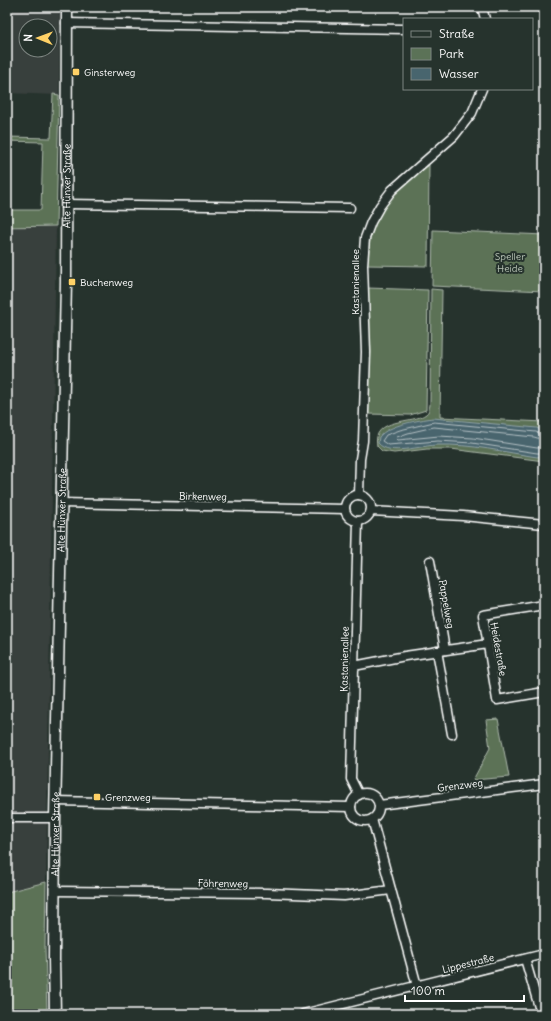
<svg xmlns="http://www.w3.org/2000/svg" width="551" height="1021" viewBox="0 0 551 1021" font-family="Delius,sans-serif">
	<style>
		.built { fill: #393f3d; fill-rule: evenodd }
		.green { fill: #5b7257; stroke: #adb8ab }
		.water { fill: #48656e; stroke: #91a3a8 }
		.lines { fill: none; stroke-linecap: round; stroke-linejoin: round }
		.shore { stroke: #b6c1c5; stroke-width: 1 }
		.minor-casing { stroke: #fff; stroke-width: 11 }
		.tertiary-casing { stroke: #fff; stroke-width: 13 }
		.minor { stroke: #26332d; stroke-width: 8 }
		.tertiary { stroke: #26332d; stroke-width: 10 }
		.poi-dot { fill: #ffd166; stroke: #26332d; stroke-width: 1.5 }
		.labels { text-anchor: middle; stroke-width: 4; stroke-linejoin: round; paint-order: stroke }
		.poi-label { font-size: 10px; fill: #fff; stroke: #26332d; text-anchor: start }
		.street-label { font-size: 10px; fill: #fff; stroke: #26332d }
		.park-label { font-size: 10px; fill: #b5c0b3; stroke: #26332d }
	</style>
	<rect width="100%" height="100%" fill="#26332d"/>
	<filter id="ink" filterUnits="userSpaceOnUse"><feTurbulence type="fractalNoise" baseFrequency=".025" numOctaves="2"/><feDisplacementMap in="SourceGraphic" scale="8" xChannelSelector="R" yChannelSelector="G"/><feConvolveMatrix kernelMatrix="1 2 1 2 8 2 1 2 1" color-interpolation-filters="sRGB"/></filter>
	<g filter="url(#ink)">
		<g class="built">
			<path d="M7 7H60L59 95 7 93ZM26 26H50V50H26Z"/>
			<path d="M25 226H56L46 882 7 892V227L15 228Z"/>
		</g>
		<g class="green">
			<path d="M53 94 59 95 56 226 7 227V210H41L43 142 7 141V137L51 138Z"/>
			<path d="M429 165 428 266 367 265C368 257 368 248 370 240 377 205 403 186 429 165Z"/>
			<path d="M433 230 544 235V291L432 286Z"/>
			<path d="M367 288 428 290 426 410 410 415 368 414Z"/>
			<path d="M431 289 442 290 440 417 544 422V461L451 449H427L394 453 382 451 377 446C371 417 414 424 426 414 429 412 429 409 430 405Z"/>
			<path d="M498 719 509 777 473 780 490 748 486 720Z"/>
			<path d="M46 882 45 947 47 1014H7V892Z"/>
		</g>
		<path class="water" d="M433 418 537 428 544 432V456L537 457C504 452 471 444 438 445 422 445 389 457 378 443L379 437C388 425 419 420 433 418Z"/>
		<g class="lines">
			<g class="shore">
				<path d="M544 435 536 432 434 422 400 430 386 435 382 441 388 445 438 441 472 443 537 453H544"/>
				<path d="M544 440 534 437 434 427 408 433 397 437 396 438 398 440 439 436 473 438 537 448 544 447"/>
			</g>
			<g class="minor-casing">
				<g id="minor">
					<path d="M482 7 485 19"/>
					<path d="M66 23 404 29"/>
					<path d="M66 204 350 208"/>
					<circle cx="358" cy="508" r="13"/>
					<path d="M359 495 360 459 363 441 366 352 363 265 365 238 371 222 380 206 392 190 454 136 472 113 482 89"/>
					<path d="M61 503 345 509"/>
					<path d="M371 511 463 516 544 524"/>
					<path d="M358 521 351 779 359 795"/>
					<path d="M430 561 445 650"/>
					<path d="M544 605 483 615 497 700 544 692"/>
					<path d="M437 651 452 734"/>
					<path d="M354 666 405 656 488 644"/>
					<circle cx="365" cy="807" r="14"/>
					<path d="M55 801 351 807"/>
					<path d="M379 805 544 784"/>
					<path d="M7 818H55"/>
					<path d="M372 819 417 986"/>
					<path d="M55 891 267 893 344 896 391 890"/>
					<path d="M525 959 541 1014"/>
					<path d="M303 1014 544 954"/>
				</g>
			</g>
			<g class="tertiary-casing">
				<g id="tertiary">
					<path id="s1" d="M55 1014 54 959 55 818 66 282 67 7"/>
				</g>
			</g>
			<use href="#minor" class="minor"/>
			<use href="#tertiary" class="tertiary"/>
		</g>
	</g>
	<g class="poi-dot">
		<rect x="72" y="68" width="8" height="8" rx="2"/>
		<rect x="68" y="278" width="8" height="8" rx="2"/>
		<rect x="93" y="793" width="8" height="8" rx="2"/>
	</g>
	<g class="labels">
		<g class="poi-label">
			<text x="84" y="76">Ginsterweg</text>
			<text x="80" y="286">Buchenweg</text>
			<text x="105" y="801">Grenzweg</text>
		</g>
		<g class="street-label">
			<text dy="4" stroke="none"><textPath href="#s1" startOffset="828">Alte Hünxer Straße</textPath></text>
			<text transform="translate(355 282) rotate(-90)" y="4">Kastanienallee</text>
			<text transform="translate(203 496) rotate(1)" y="4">Birkenweg</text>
			<text dy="4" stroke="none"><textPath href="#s1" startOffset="504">Alte Hünxer Straße</textPath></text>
			<text transform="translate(447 604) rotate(80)" y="4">Pappelweg</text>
			<text transform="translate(499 649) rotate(80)" y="4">Heidestraße</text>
			<text transform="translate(344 659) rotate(-89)" y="4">Kastanienallee</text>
			<text transform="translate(460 785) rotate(-7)" y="4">Grenzweg</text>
			<text dy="4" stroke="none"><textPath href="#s1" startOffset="180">Alte Hünxer Straße</textPath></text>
			<text transform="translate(223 883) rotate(1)" y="4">Föhrenweg</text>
			<text transform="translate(468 963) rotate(-14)" y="4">Lippestraße</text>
		</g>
		<g class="park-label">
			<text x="510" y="260">Speller<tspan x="510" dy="12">Heide</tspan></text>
		</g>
	</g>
	<rect width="551" height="1021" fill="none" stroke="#26332d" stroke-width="24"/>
	<rect x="12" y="12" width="527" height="997" fill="none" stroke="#fff" stroke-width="1.5" filter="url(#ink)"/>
	<rect x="403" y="18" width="130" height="72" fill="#26332d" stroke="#7d8581"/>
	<rect x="411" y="31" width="20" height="6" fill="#26332d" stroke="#7d8581"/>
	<text x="439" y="38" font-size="12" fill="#ffffff">Straße</text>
	<rect x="411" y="48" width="20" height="12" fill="#5b7257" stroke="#7d8581"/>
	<text x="439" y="58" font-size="12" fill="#ffffff">Park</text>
	<rect x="411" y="68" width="20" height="12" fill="#48656e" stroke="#7d8581"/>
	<text x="439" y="78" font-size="12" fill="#ffffff">Wasser</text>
	<g transform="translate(38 38) rotate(271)"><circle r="19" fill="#26332d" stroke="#7d8581"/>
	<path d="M0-3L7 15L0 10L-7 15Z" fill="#ffd166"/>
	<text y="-6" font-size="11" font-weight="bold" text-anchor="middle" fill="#ffffff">N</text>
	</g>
	<path d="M405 995v6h119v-6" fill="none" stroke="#ffffff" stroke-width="2"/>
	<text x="411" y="995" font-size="12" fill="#ffffff" stroke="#26332d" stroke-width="3" paint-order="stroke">100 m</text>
</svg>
